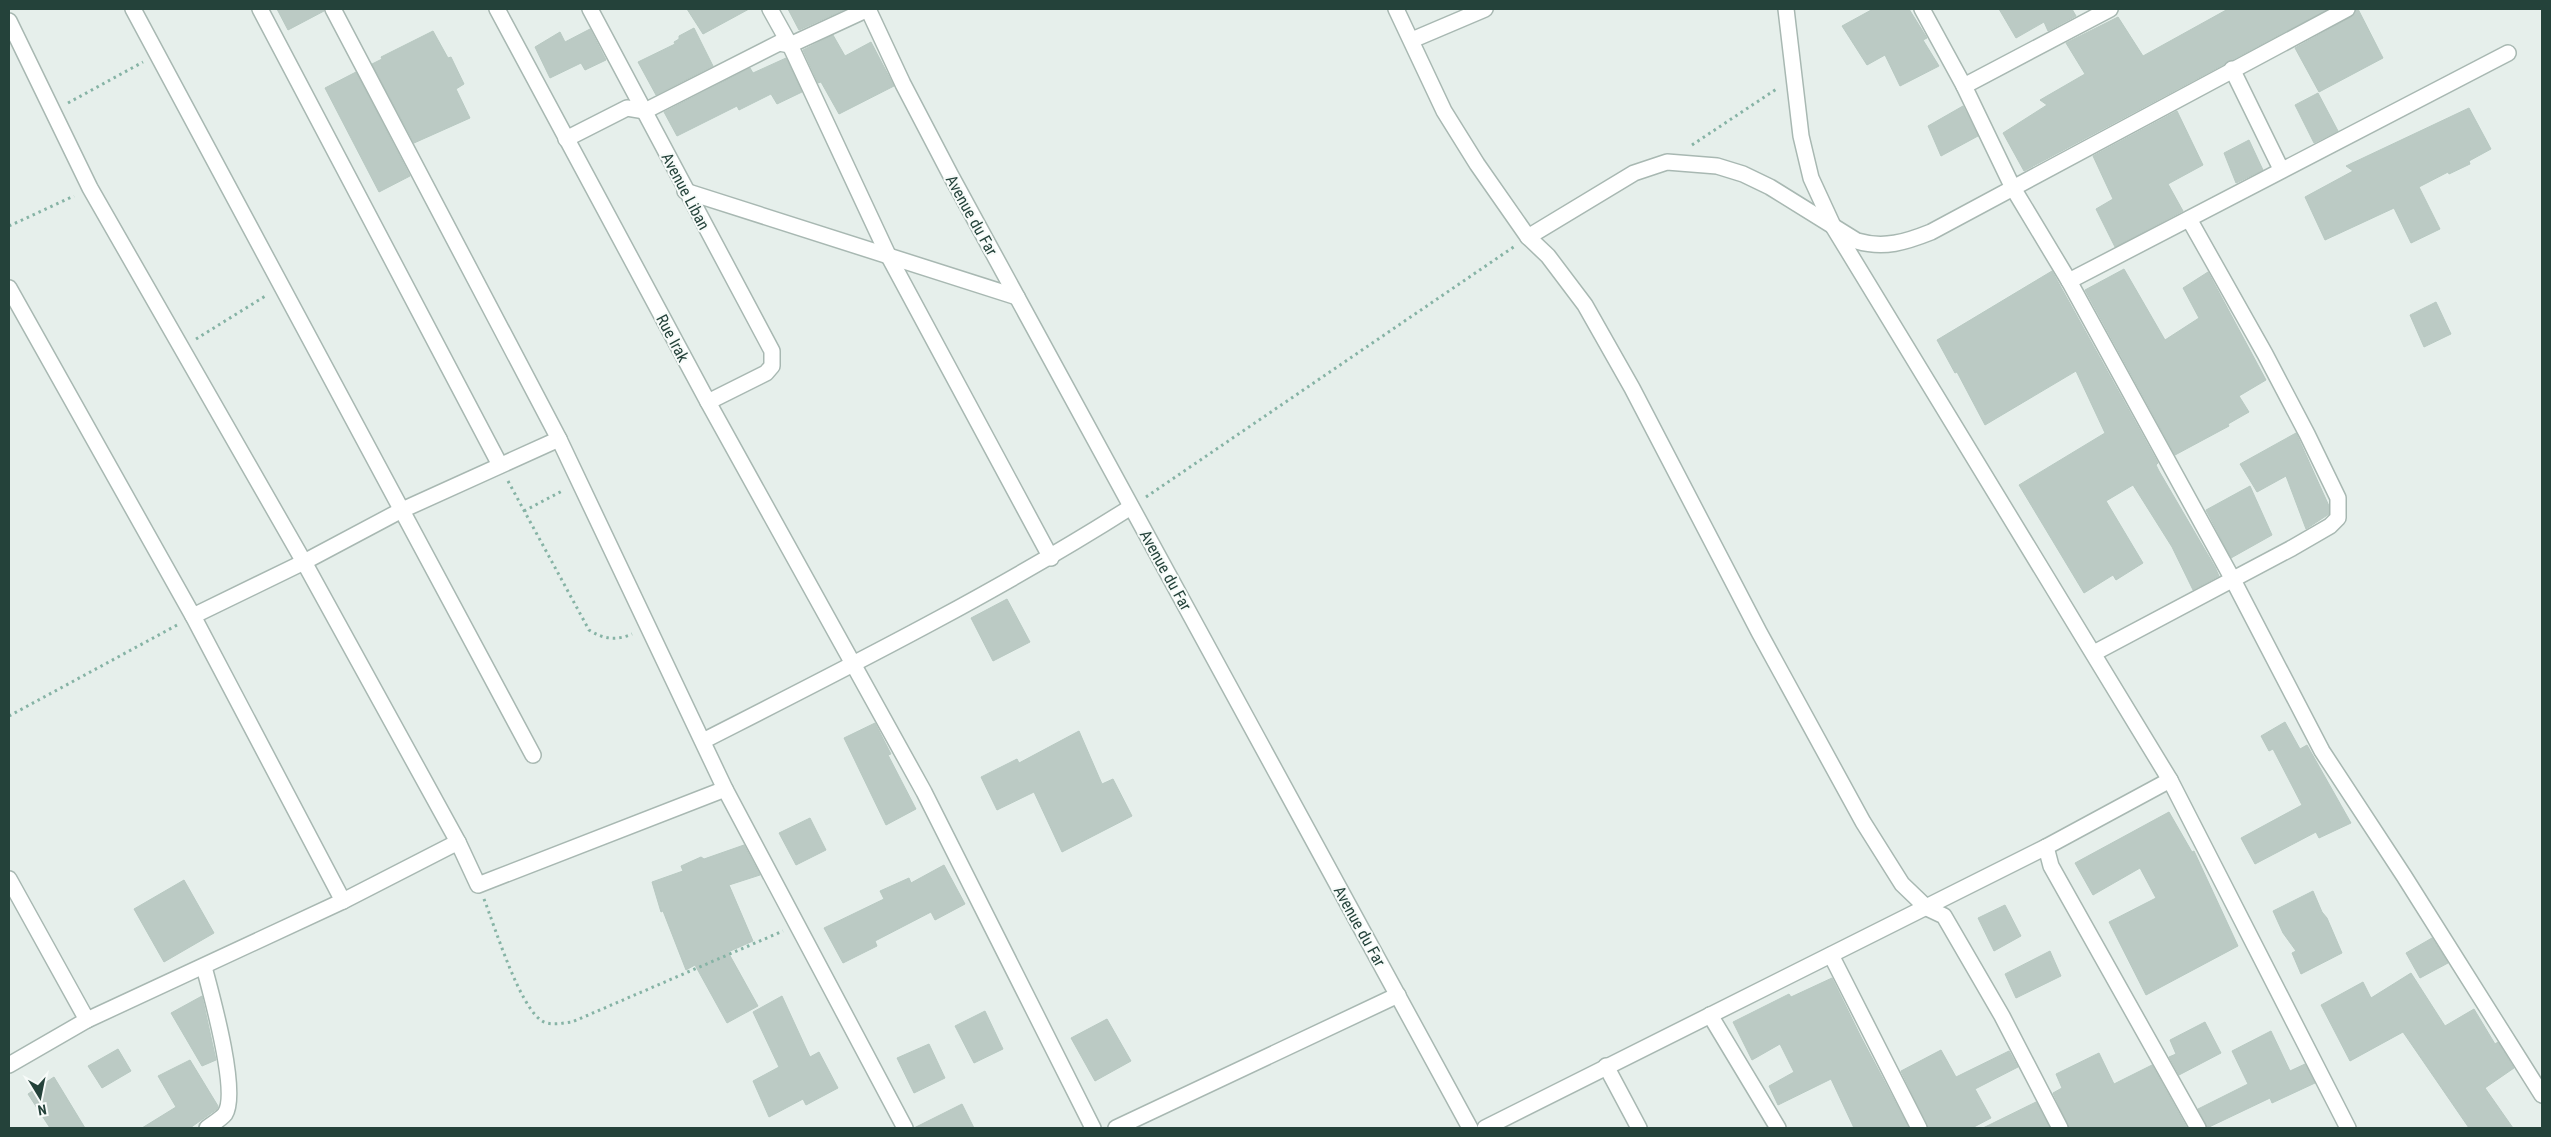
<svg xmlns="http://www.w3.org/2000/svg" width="2551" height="1137" viewBox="0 0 2551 1137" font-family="'Roboto Condensed',sans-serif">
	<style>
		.building { fill: #bbcac4; stroke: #b8c9c2 }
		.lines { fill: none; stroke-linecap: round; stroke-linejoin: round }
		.minor-casing { stroke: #a8b8b2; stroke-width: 18 }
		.path { stroke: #86b3a5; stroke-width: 3; stroke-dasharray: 2.5 4; stroke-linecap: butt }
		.minor { stroke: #fff; stroke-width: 15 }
		.labels { text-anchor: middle; stroke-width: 4; stroke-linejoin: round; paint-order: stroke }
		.street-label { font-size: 16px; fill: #24423a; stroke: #f7fbf9 }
	</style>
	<rect width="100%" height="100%" fill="#e6efeb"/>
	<g class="building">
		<path d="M277 9H324V11L288 30Z"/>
		<path d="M687 9H749L703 34Z"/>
		<path d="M788 9H846L799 30Z"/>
		<path d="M1873 9H1909L1927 38 1923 40 1939 66 1900 86 1885 55 1867 65 1842 26Z"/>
		<path d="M1999 9H2072L2076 16 2048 31 2044 22 2016 38Z"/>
		<path d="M2228 9H2328L2024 171 2003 133 2047 105 2040 100 2085 74 2066 43 2118 17 2143 56Z"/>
		<path d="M2356 9H2358L2383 58 2319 92 2295 48 2351 17Z"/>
		<path d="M694 28 713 66 656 95 638 62 675 44 674 42 679 39V36Z"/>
		<path d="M590 29 606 60 585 70 581 63 550 78 535 47 560 32 565 42Z"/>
		<path d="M433 31 448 58 451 57 464 84 456 89 470 118 414 143 372 64 382 59 381 57Z"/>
		<path d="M833 35 845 56 871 42 894 86 839 114 821 82 818 83 803 50Z"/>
		<path d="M786 58 802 92 777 104 771 94 739 110 737 106 677 136 664 112 750 68 753 73Z"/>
		<path d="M356 72 410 176 379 192 325 88Z"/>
		<path d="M2318 93 2338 131 2314 143 2295 105Z"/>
		<path d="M1963 106 1978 136 1941 156 1928 126Z"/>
		<path d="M2469 108 2491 149 2469 161 2470 164 2449 174 2448 172 2419 187 2440 229 2411 243 2394 208 2325 240 2305 197 2353 171 2346 166Z"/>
		<path d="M2177 111 2203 165 2168 184 2183 211 2115 247 2096 209 2113 199 2093 156Z"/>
		<path d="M2249 140 2263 170 2236 183 2224 153Z"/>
		<path d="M2124 269 2165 340 2199 318 2183 288 2208 272 2266 380 2239 396 2249 412 2228 424 2229 426 2175 455 2085 290Z"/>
		<path d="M2052 271 2158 463 2156 465 2159 471 2215 567 2219 576 2193 590 2172 547 2133 485 2106 501 2143 563 2116 580 2113 575 2084 593 2019 485 2105 433 2076 371 1985 425 1957 372 1955 373 1937 340Z"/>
		<path d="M2436 302 2451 334 2424 347 2410 315Z"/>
		<path d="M2296 433 2329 506V514L2306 529 2286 476 2257 492 2240 464Z"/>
		<path d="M2250 486 2272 535 2231 558 2206 510Z"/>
		<path d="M1007 599 1030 642 993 661 971 618Z"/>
		<path d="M2285 722 2300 749 2307 745 2351 823 2319 838 2316 832 2255 864 2241 838 2302 805 2273 749 2269 751 2261 736Z"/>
		<path d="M875 723 891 754 888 755 916 809 886 825 844 738Z"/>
		<path d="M1079 731 1102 784 1113 779 1132 816 1062 852 1034 792 997 810 981 777 1017 759 1019 763Z"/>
		<path d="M2169 812 2192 852 2194 851 2238 946 2146 995 2109 922 2156 898 2140 868 2093 895 2075 863Z"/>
		<path d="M810 818 826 850 796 865 779 833Z"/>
		<path d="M744 845 760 875 729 885 753 941 728 952 758 1006 727 1023 695 965 686 970 663 911 661 912 652 882 683 871 681 866 701 857 704 859Z"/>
		<path d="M944 865 965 904 935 920 931 912 875 941 877 946 843 963 824 928 884 899 880 891 909 878 911 883Z"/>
		<path d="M184 880 214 933 164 962 134 909Z"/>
		<path d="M2313 891 2322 912 2327 918 2342 953 2301 974 2292 953 2296 951 2283 933 2273 911Z"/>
		<path d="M2005 905 2021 936 1994 951 1978 918Z"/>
		<path d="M2432 938 2448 963 2420 978 2406 953Z"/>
		<path d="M2050 951 2061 976 2016 998 2005 974Z"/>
		<path d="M2411 973 2445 1026 2474 1009 2495 1044 2498 1042 2514 1068 2485 1088 2513 1128H2469L2403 1032 2350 1061 2321 1005 2363 982 2371 998Z"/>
		<path d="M1832 978 1861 1037 1909 1128H1854L1831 1079 1778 1105 1769 1086 1794 1072 1780 1044 1752 1060 1733 1022 1789 994 1791 997Z"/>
		<path d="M202 996 216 1060 202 1066 171 1013Z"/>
		<path d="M782 996 810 1057 819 1052 838 1088 806 1105 803 1099 769 1117 753 1081 779 1067 753 1012Z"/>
		<path d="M985 1011 1003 1049 974 1063 955 1026Z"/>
		<path d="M1107 1019 1131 1061 1095 1081 1071 1038Z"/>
		<path d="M2205 1022 2221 1053 2179 1075 2169 1057 2176 1054 2170 1040Z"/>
		<path d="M2271 1031 2290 1071 2305 1064 2315 1083 2272 1103 2270 1098 2207 1128 2198 1109 2248 1084 2232 1051Z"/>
		<path d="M929 1044 945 1078 914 1093 897 1058Z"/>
		<path d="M118 1049 131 1071 102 1088 88 1066Z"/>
		<path d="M1941 1050 1956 1077 2009 1051 2018 1067 1975 1089 1991 1118 1972 1128H1928L1901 1071Z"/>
		<path d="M2099 1053 2114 1084 2152 1065 2187 1128H2069L2053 1093 2062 1088 2056 1074Z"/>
		<path d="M190 1060 218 1106 217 1109 190 1128H142L176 1107 158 1076Z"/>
		<path d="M54 1077 85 1128H50L28 1094Z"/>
		<path d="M2036 1102 2050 1128H1983Z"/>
		<path d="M962 1104 974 1128H914Z"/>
	</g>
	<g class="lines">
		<g class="minor-casing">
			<g id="minor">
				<path d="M133 9 533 755"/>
				<path d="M260 9 500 465"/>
				<path d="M333 9 559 439 725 789 905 1128"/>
				<path d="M497 9 708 402 924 792 1093 1128"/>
				<path d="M590 9 772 351V366L766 373 708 402"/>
				<path d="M770 9 790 45 888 255 1051 558"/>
				<path d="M868 9 903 84 950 174 1470 1128"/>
				<path d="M1396 9 1444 111 1477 164 1528 237 1548 256 1585 305 1632 388 1759 632 1863 822 1902 884 1927 908 1944 916 2002 1016 2060 1128"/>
				<path d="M1786 9 1801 136 1811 178 1834 228 2170 780 2348 1128"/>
				<path d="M1922 9 1964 86 2013 188 2069 281 2232 578 2322 751 2404 876 2542 1095"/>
				<path d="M9 21 90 188 304 562 458 842"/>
				<path d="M1412 40 1485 9"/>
				<path d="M2232 69 2281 169"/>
				<path d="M1964 86 2110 9"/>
				<path d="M566 139 627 108 645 111 779 43 790 45 868 9"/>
				<path d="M685 191 1017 297"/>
				<path d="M1528 237 1634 173 1667 162 1717 166 1743 174 1770 187 1857 241C1884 249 1906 242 1931 232L2347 9"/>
				<path d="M2069 281 2508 53"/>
				<path d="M9 288 193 616 343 901"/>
				<path d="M193 616 304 562 400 511 559 439"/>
				<path d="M2094 653 2292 548 2330 526 2338 518V498L2307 434 2265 354 2189 219"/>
				<path d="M703 741C848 667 994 594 1131 507"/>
				<path d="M2170 780 2046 847 2051 866 2198 1128"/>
				<path d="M9 879 87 1020"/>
				<path d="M1831 955 1919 1128"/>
				<path d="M204 967C211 993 239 1093 225 1114 221 1119 212 1124 207 1128"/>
				<path d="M1710 1015 1778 1128"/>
				<path d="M9 1065 87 1020 343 901 458 842 478 885 725 789"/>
				<path d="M1606 1066 1639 1128"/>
				<path d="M1116 1128 1398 995"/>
				<path d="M1485 1128 2046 847"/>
			</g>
		</g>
		<g class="path">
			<path d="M68 103 143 62"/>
			<path d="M1692 145 1778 88"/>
			<path d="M9 226 74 196"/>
			<path d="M196 339 267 295"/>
			<path d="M508 481 589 630C603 639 616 641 632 634"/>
			<path d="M1146 497 1515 246"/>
			<path d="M524 511 564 490"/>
			<path d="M9 716 179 624"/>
			<path d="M484 899C495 927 519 1006 542 1021 550 1026 563 1023 572 1022L783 931"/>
		</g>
		<use href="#minor" class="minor"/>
	</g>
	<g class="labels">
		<g class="street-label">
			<text transform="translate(686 191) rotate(62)" y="6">Avenue Liban</text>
			<text transform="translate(972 215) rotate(61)" y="6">Avenue du Far</text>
			<text transform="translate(673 338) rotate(62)" y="6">Rue Irak</text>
			<text transform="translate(1166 570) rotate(61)" y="6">Avenue du Far</text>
			<text transform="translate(1360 926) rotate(61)" y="6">Avenue du Far</text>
		</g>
	</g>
	<rect width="2551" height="1137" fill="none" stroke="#24423a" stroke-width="20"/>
	<g transform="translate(40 1097) rotate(170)" stroke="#f7fbf9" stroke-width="4" paint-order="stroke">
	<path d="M0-4L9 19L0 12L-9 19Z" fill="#24423a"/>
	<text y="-8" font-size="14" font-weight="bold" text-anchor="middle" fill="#24423a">N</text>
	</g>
</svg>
